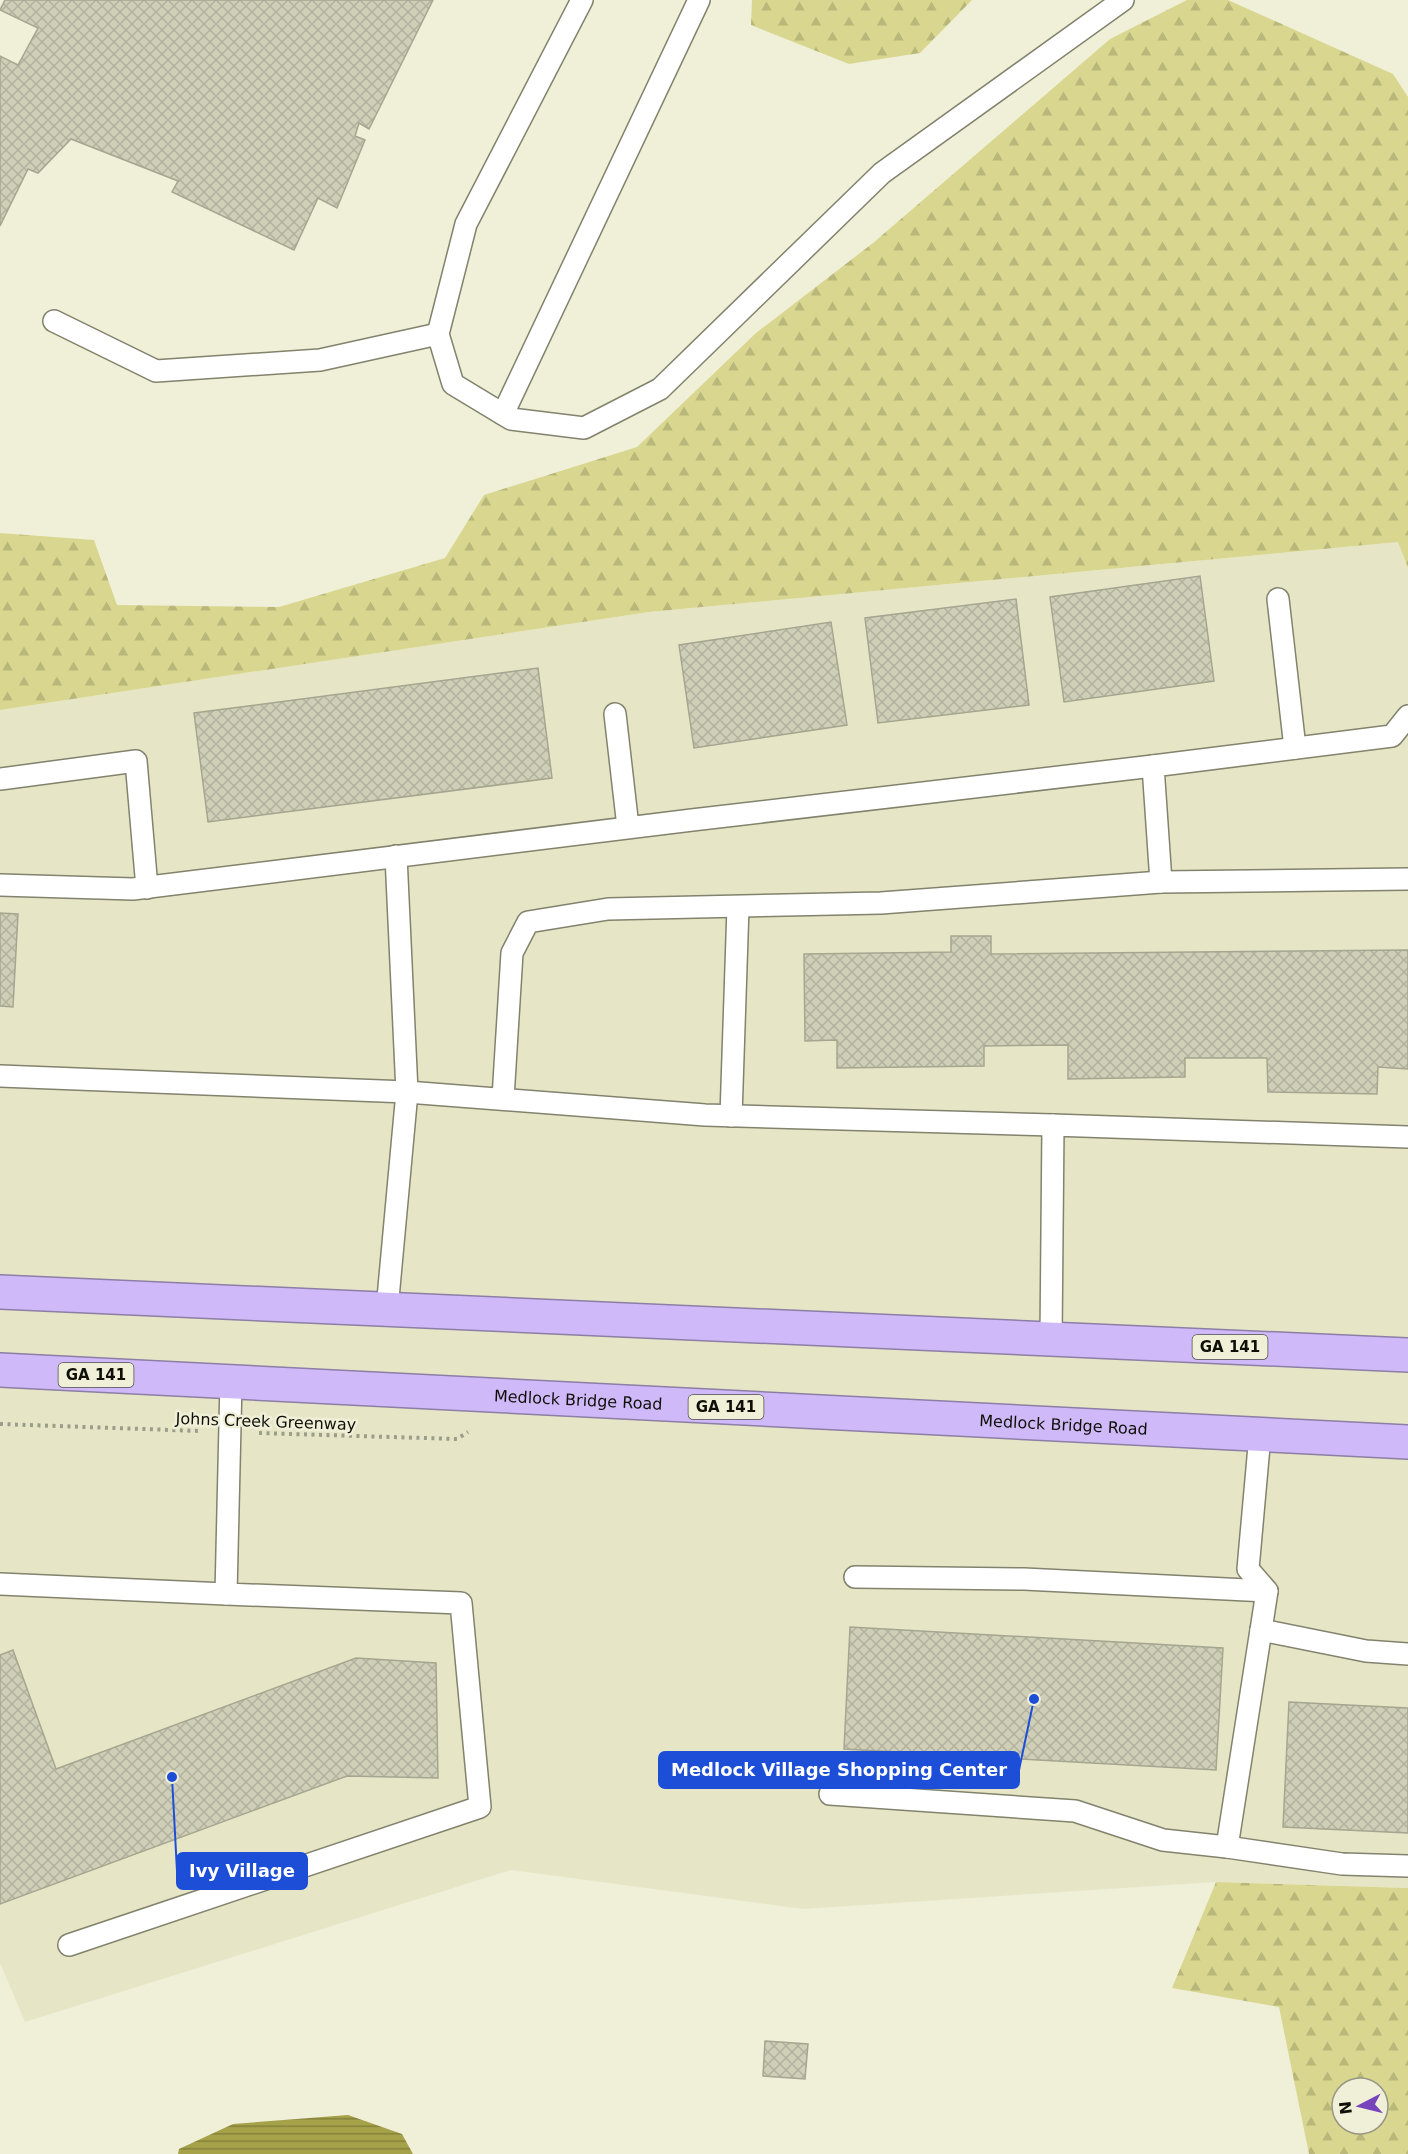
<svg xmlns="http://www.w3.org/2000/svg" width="1408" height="2154" viewBox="0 0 1408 2154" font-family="'DejaVu Sans',sans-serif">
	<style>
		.built { fill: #e6e6c7 }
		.forest { fill: url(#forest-firs); fill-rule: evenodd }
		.water { fill: url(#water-rules) }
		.building { fill: url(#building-cross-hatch); stroke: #a6a690; stroke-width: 1.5 }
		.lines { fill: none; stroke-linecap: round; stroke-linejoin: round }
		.lane-casing { stroke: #82826d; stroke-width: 24 }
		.highway-casing { stroke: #8c7ea5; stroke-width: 36 }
		.path { stroke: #9c9c8b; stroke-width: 4; stroke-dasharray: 3 4.5; stroke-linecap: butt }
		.lane { stroke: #fff; stroke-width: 21 }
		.highway { stroke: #cfb9f9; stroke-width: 33 }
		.labels { text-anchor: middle; stroke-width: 5; stroke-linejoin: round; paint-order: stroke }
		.shield { fill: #f0f0d9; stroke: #525247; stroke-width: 1.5 }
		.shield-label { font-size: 15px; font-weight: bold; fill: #0f0f08 }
		.street-label { font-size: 16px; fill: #0f0f08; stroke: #f0f0d9 }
		.leader { fill: none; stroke: #1d4ed8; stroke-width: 2 }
		.callout-dot { fill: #1d4ed8; stroke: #f0f0d9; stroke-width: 2 }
		.callout { fill: #1d4ed8; stroke: #1d4ed8; stroke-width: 2 }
		.callout-label { font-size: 18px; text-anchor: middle; font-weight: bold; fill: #fff }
	</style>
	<defs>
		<pattern id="forest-firs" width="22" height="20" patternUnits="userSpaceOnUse" patternTransform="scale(1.5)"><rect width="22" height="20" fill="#d9d78f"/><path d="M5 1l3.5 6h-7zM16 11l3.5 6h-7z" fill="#b9b77a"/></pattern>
		<pattern id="water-rules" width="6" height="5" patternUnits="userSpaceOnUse" patternTransform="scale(1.5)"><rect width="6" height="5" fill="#a5a249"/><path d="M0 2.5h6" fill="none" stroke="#85823b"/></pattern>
		<pattern id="building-cross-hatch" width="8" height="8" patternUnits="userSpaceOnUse" patternTransform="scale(1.5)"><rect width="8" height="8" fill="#cfcfb8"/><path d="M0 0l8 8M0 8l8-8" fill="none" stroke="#b1b19d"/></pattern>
	</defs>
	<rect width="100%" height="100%" fill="#f0f0d9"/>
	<path class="built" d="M1398 542 1408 568V1888L1216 1882 803 1909 511 1870 25 2022 0 1963V710L649 612Z"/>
	<g class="forest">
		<path d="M752 0H972L920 53 849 64 751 25Z"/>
		<path d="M1187 0H1228L1393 74 1408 97V568L1398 542 649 612 0 710V533L94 540 117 605 279 607 445 558 484 495 637 447 756 333 873 243 1110 39Z"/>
		<path d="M1216 1882 1408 1888V2154H1309L1279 2007 1172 1988ZM1342 2088H1378V2124H1342Z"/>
	</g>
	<path class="water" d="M348 2115 402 2134 413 2154H178L179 2149 233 2124Z"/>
	<g class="building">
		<path d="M5 0H433L369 129 359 123 355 136 365 140 337 208 318 198 294 250 172 192 178 181 71 139 38 173 28 169 0 226V56L18 65 38 28 0 10Z"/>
		<path d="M1200 576 1214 681 1064 702 1050 597Z"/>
		<path d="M1016 599 1029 705 878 723 865 618Z"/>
		<path d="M831 622 847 725 694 748 679 645Z"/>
		<path d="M538 668 552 778 208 822 194 713Z"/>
		<path d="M0 913 18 914 13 1007 0 1006Z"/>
		<path d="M951 936H991V954L1408 950V1069L1378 1067 1377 1094 1268 1092 1267 1058H1185V1077L1068 1079V1045L984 1046V1066L837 1068V1040L805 1041 804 954 951 952Z"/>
		<path d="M850 1627 1223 1648 1216 1770 844 1749Z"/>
		<path d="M13 1650 56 1769 356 1658 436 1663 438 1778 347 1776 0 1904V1655Z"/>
		<path d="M1289 1702 1408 1708V1833L1283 1827Z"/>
		<path d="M765 2041 808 2044 805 2079 763 2076Z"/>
	</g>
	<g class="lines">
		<g class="lane-casing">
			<g id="lane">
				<path d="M582 0 466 224 438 334 453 384 511 419 584 428 660 389 882 173 1123 0"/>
				<path d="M54 321 156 371 320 360 438 334"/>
				<path d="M503 414 699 0"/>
				<path d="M1278 599 1295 748"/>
				<path d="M615 714 628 827"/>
				<path d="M1408 716 1392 736 1153 766 1161 882 1408 879"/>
				<path d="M0 779 136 761 147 888"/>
				<path d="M0 885 133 889 692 820 1153 766"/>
				<path d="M0 1076 407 1092 705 1115 1053 1125"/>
				<path d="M503 1098 512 953 528 922 608 909 881 903 1161 882"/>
				<path d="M731 1116 738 907"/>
				<path d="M387 1309 407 1092 396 856"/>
				<path d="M1051 1339 1053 1125 1408 1137"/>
				<path d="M1260 1435 1248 1569 1267 1591 1261 1630 1366 1651 1408 1654"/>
				<path d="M855 1577 1024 1579 1267 1591"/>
				<path d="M0 1584 226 1594"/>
				<path d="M830 1794 1075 1811 1163 1840 1227 1847 1342 1864 1408 1866"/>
				<path d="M1227 1847 1261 1630"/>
				<path d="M69 1945 480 1807 461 1603 226 1594 231 1382"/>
			</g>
		</g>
		<g class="highway-casing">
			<g id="highway">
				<path d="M0 1292 1408 1355"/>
				<path id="s1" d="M0 1370 1408 1442"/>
			</g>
		</g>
		<g class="path">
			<path d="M0 1424 200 1431"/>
			<path d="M259 1433 457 1439 468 1432"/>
		</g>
		<use href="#lane" class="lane"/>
		<use href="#highway" class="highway"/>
	</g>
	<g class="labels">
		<g class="shield">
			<rect x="1192.5" y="1335" width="75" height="24" rx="4.5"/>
			<rect x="58.5" y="1363" width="75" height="24" rx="4.5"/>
			<rect x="688.5" y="1395" width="75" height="24" rx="4.5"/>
		</g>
		<g class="shield-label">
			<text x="1230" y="1352">GA 141</text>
			<text x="96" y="1380">GA 141</text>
			<text x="726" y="1412">GA 141</text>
		</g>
		<g class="street-label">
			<text dy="6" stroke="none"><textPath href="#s1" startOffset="579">Medlock Bridge Road</textPath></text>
			<text transform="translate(266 1421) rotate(2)" y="6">Johns Creek Greenway</text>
			<text dy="6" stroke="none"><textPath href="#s1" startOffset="1065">Medlock Bridge Road</textPath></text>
		</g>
	</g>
	<path class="leader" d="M1034 1699L1019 1770M172 1777L177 1871"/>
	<g class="callout-dot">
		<circle cx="1034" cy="1699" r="6"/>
		<circle cx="172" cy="1777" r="6"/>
	</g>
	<g class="callout">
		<rect x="659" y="1752" width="360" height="36" rx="6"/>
		<rect x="177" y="1853" width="130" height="36" rx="6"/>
	</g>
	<g class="callout-label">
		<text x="839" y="1776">Medlock Village Shopping Center</text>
		<text x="242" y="1877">Ivy Village</text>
	</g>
	<g transform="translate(1360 2106) rotate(263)"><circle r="28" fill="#f0f0d9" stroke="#969685" stroke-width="1.5"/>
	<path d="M0-4.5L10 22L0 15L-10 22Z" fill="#7844bb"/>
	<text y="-9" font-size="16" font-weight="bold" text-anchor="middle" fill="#0f0f08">N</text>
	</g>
</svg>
